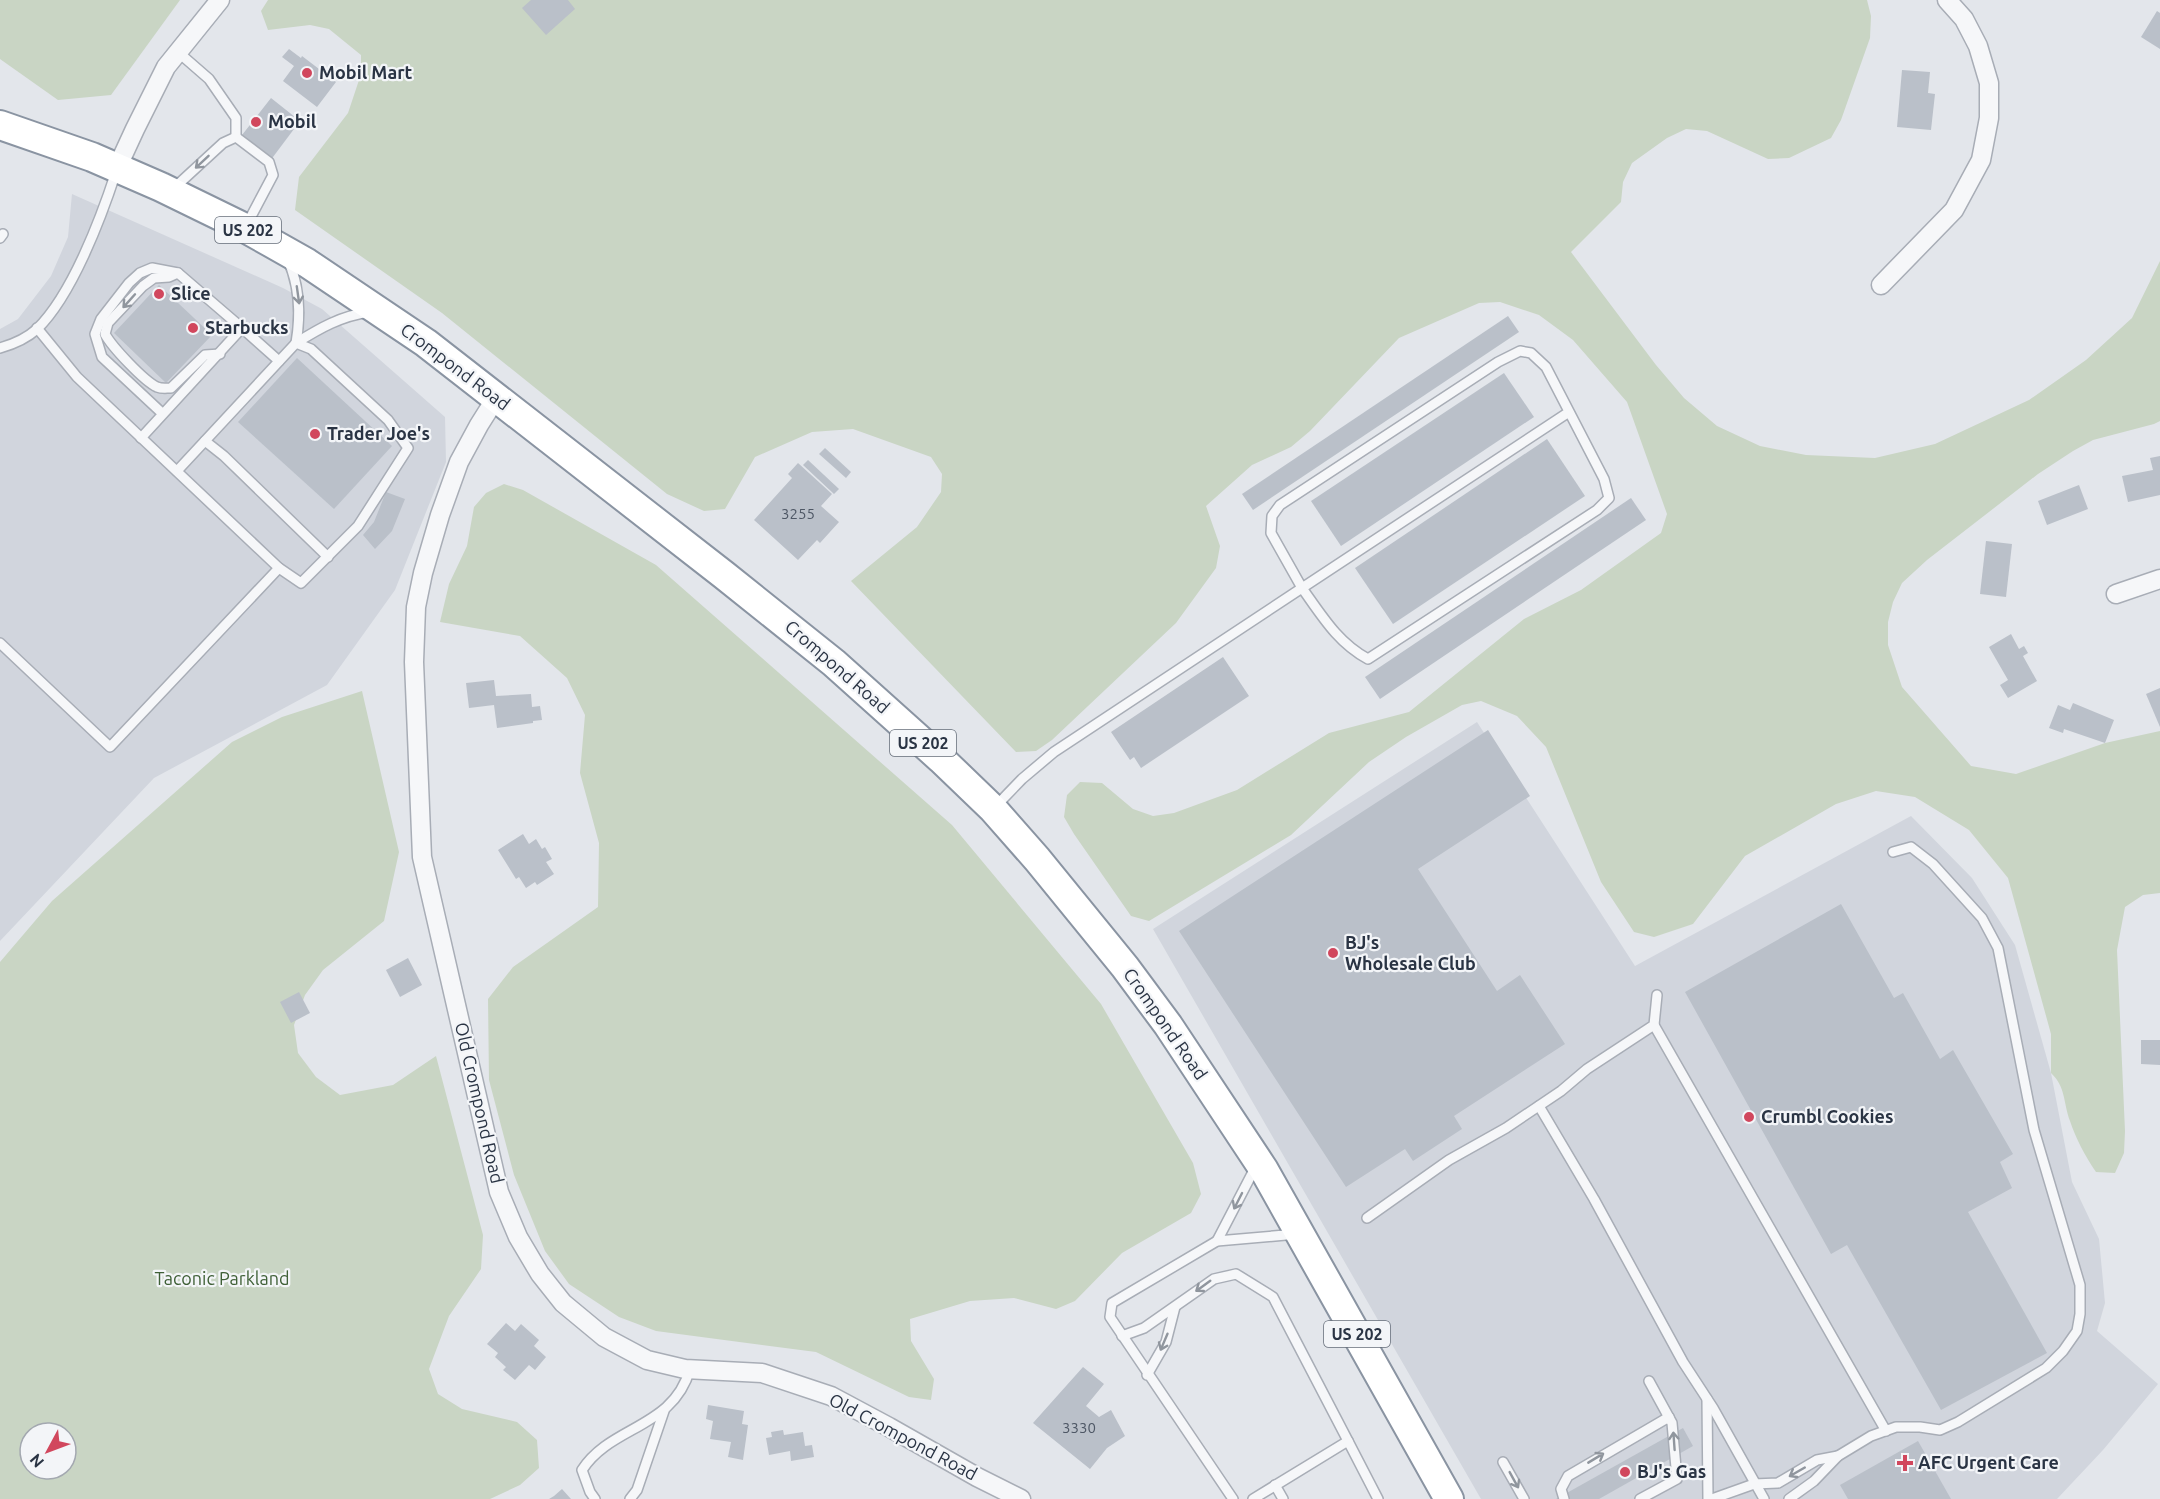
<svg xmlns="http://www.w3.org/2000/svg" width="2160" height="1499" viewBox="0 0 2160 1499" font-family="Ubuntu,sans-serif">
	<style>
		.built { fill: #d1d5dd }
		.green { fill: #c9d5c4; fill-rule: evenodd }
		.building { fill: #bac0c9 }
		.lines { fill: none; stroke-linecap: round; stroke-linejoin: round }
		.service-casing { stroke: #a8adb6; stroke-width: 12 }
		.minor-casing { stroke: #a8adb6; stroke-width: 21 }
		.trunk-casing { stroke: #8a94a2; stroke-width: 32 }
		.service { stroke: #f6f7f9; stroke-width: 9 }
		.minor { stroke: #f6f7f9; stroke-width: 18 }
		.trunk { stroke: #fff; stroke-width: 28 }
		.oneway { stroke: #90969e }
		.poi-dot { fill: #d1475d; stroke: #f3f5f8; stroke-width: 2 }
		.labels { text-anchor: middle; stroke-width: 4.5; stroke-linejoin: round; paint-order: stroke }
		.number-label { font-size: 15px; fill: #4e5765 }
		.shield { fill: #f3f5f8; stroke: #666e7a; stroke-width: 1.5 }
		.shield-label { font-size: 16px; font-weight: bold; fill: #2a3444 }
		.poi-label { font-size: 18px; font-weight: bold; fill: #2a3444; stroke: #f3f5f8; text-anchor: start }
		.street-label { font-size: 18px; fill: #2a3444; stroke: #f3f5f8 }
		.park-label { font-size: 18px; fill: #3f6037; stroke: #f3f5f8 }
	</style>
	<rect width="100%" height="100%" fill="#e3e6eb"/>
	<g class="built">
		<path d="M72 194 283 288 322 309 445 417 446 462 395 590 327 685 154 778 0 941V329L18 319 51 276 68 237Z"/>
		<path d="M1477 722 1635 966 1911 816 1972 878 2015 945 2051 1073 2072 1182 2099 1239 2105 1303 2097 1331 2158 1384 2103 1450 2057 1499H1481L1153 929Z"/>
	</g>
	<g class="green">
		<path d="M0 0H180L111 95 58 100 0 59Z"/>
		<path d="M268 0H1867L1871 16 1870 38 1841 120 1831 138 1789 158 1768 159 1707 131 1686 129 1667 138 1632 163 1623 182 1621 202 1571 252 1656 365 1684 398 1717 426 1760 446 1806 455 1875 458 1935 444 2029 400 2086 360 2132 318 2160 261V421L2154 424 2093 440 2073 451 2038 474 1927 560 1902 583 1893 602 1888 622V645L1902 687 1971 766 2016 774 2105 743 2160 731V893L2143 895 2125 907 2117 950 2125 1131 2124 1153 2115 1173 2096 1172C2085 1156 2076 1139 2070 1121 2063 1102 2066 1087 2051 1073V1034L2008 878 1969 830 1915 797 1876 791 1836 804 1745 856 1693 924 1654 937 1634 932 1601 882 1546 747 1517 716 1481 701 1462 705 1406 737 1369 762 1291 835 1149 921 1131 916 1074 834 1064 817 1067 795 1080 782 1102 783 1133 809 1153 816 1174 813 1237 790 1329 733 1409 712 1524 619 1581 590 1661 533 1667 514 1627 402 1573 340 1539 315 1500 302 1479 303 1399 338 1310 431 1291 447 1252 465 1206 506 1220 546 1216 568 1176 623 1052 740 1036 751 1016 752 851 581 917 527 941 492 942 474 931 457 853 429 812 432 755 457 725 509 704 511 667 494 442 313 295 210 299 177 348 113 361 74V55L329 29 310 25 268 30 261 11Z"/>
		<path d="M504 484 523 490 656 565 952 825 1101 1004 1193 1163 1201 1194 1191 1213 1122 1253 1075 1301 1056 1309 1014 1298 970 1301 910 1319 911 1341 934 1379 931 1400 909 1397 816 1352 656 1331 619 1317 569 1284 545 1251 514 1175 489 1080 488 999 513 967 598 907 599 843 580 773 585 715 567 678 520 636 440 622 449 584 467 546 474 507 486 493Z"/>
		<path d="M362 691 399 852 384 921 323 970 305 995 294 1025 298 1053 316 1077 340 1095 393 1085 436 1056 483 1235 481 1269 449 1316 429 1369 438 1394 462 1409 517 1422 537 1440 539 1468 520 1485 490 1499H0V962L52 901 232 742 282 717ZM30 1433H66V1469H30Z"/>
	</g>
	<g class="building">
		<path d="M531 0H568L575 9 546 35 522 8Z"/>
		<path d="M2157 11 2160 13V49L2141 37Z"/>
		<path d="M289 49 301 58 302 56 336 82 317 107 283 81 294 66 282 57Z"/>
		<path d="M1902 70 1930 72 1928 93 1935 94 1931 130 1897 127Z"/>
		<path d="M271 98 300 121 270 161 244 141 246 139 242 135Z"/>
		<path d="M159 285 212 335 166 383 114 333Z"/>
		<path d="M1508 316 1519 332 1253 510 1242 494Z"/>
		<path d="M297 358 392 446 334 509 238 422Z"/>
		<path d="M1504 373 1534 417 1341 546 1311 501Z"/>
		<path d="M1547 439 1585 496 1393 624 1355 568Z"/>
		<path d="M825 448 851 472 846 478 819 454Z"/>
		<path d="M2160 456V495L2128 502 2122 476 2153 470 2150 458Z"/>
		<path d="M808 460 839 489 834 494 803 465Z"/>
		<path d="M798 463 832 494 821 506 839 522 820 543 817 540 798 560 754 520 792 478 788 474Z"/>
		<path d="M2079 485 2088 509 2047 525 2038 501Z"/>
		<path d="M386 492 405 499 392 531 375 549 363 535 374 522Z"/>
		<path d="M1631 498 1646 520 1380 699 1365 677Z"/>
		<path d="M1986 541 2012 544 2006 597 1980 594Z"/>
		<path d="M2011 634 2019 649 2024 646 2028 653 2023 656 2037 681 2008 698 2000 685 2008 680 1989 647Z"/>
		<path d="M1223 657 1249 696 1141 768 1134 757 1130 760 1111 732Z"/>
		<path d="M494 680 496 696 531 694 532 707 540 706 542 720 533 721V723L497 728 494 705 469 708 466 683Z"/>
		<path d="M2160 688V727L2146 694Z"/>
		<path d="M2073 703 2114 720 2105 743 2064 729 2063 733 2049 728 2058 705 2070 710Z"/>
		<path d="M1488 730 1530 796 1418 869 1497 991 1520 975 1565 1044 1454 1116 1462 1129 1413 1161 1405 1149 1346 1187 1179 931Z"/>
		<path d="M523 834 529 844 536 839 542 849 545 847 552 859 546 862 554 874 537 885 535 882 526 888 519 877 516 879 498 850Z"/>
		<path d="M1841 904 1894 998 1903 993 1940 1059 1953 1050 2013 1154 2000 1162 2012 1188 1968 1212 2047 1353 1941 1410 1847 1245 1831 1254 1685 992Z"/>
		<path d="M408 958 422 985 400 997 386 970Z"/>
		<path d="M299 992 310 1013 291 1023 280 1002Z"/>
		<path d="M2141 1040H2160V1065L2141 1064Z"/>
		<path d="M506 1323 515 1331 521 1324 539 1340 534 1346 546 1357 535 1370 529 1365 515 1380 503 1370 506 1367 495 1357 498 1353 487 1344Z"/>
		<path d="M1083 1367 1104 1384 1086 1406 1099 1417 1111 1410 1125 1436 1107 1448 1090 1469 1033 1423Z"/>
		<path d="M708 1405 744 1411 742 1424 748 1425 743 1460 728 1457 731 1442 710 1439 713 1421 706 1419Z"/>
		<path d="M1683 1428 1693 1446 1599 1499H1556Z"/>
		<path d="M783 1430 784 1435 803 1432 805 1446 812 1445 814 1457 791 1461 790 1451 769 1455 766 1438 772 1437 771 1432Z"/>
		<path d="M1918 1441 1951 1499H1848L1840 1485Z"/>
		<path d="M562 1489 571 1499H549L554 1496Z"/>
	</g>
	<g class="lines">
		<g class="service-casing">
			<g id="service">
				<path d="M178 52 209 79 236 118V137"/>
				<path d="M236 137 269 162 273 175 246 226"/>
				<path d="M173 189 223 143 236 137"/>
				<path d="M0 238 3 234"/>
				<path d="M288 260C300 287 301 314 296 343"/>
				<path d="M178 273 169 277 154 278 143 286 108 323 105 334C112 347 144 381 157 387 162 389 166 388 171 388L205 355 220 354"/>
				<path d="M37 328 77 377 279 568 301 583 358 526 408 448 388 420 311 349 296 343"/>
				<path d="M242 328 279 361"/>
				<path d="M0 348C14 344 26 339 37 329 72 295 101 218 116 172"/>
				<path d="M141 438 242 328 178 273 152 268 140 273 129 283 101 319 95 334 102 357 163 414"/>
				<path d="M205 441 224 456 328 557"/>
				<path d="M177 471 296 343C320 328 341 316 369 312"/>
				<path d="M0 643 110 747 279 568"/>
				<path d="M995 807 1022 779 1054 752 1302 588C1322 616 1338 643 1368 659L1597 510 1609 498 1604 479 1546 367 1531 353 1520 351 1498 362 1280 505 1272 516 1271 533 1302 588 1569 412"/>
				<path d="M1654 1025 1886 1431"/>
				<path d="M1539 1106 1594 1199 1683 1362 1713 1408 1764 1499"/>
				<path d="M1367 1218 1449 1160 1506 1128 1561 1091 1587 1069 1654 1025 1657 995"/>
				<path d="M1217 1241 1256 1166"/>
				<path d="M1122 1336 1144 1328 1214 1279 1236 1274 1273 1297 1348 1441"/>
				<path d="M1147 1375 1166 1342 1175 1307"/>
				<path d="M1707 1399 1708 1499"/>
				<path d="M1503 1462 1524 1499"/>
				<path d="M1275 1485 1283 1499"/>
				<path d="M595 1499 590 1492 582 1470C611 1425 673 1429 690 1369"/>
				<path d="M630 1499 637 1490 664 1411"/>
				<path d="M1233 1499 1110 1317 1112 1303 1217 1241 1297 1234"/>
				<path d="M1253 1499 1348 1441 1378 1499"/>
				<path d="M1564 1499 1561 1489 1568 1476 1669 1417"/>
				<path d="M1640 1499 1677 1479 1672 1423 1649 1381"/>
				<path d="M1712 1499 1754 1484 1778 1483 1817 1460 1838 1456"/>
				<path d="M1789 1499 1814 1481 1838 1456 1871 1436 1896 1427H1920L1940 1430 1958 1422 2046 1368 2063 1351 2077 1331 2080 1314V1285L2034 1130 1998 948 1982 918 1933 864 1911 847 1893 852"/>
			</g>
		</g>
		<g class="minor-casing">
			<g id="minor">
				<path d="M117 168 135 129 166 67 220 0"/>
				<path d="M1881 285 1954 210 1981 160 1989 118V83L1978 46 1964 19 1947 0"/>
				<path d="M496 398 479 425 459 462 440 515 423 573 416 607 414 662 422 857 499 1192 518 1237 540 1274 563 1303 604 1337 647 1360 685 1369 762 1373 831 1396 889 1427 977 1477 1021 1499"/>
				<path d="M2116 594 2160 579"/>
			</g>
		</g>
		<g class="trunk-casing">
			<path id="trunk" d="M0 125 92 157 161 187 245 228 307 263 426 343 724 575 834 663 941 759 993 809 1037 859 1125 967 1168 1025 1264 1170 1449 1499"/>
		</g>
		<use href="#service" class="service"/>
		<use href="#minor" class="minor"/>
		<use href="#trunk" class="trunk"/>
	</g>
	<defs><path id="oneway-shaft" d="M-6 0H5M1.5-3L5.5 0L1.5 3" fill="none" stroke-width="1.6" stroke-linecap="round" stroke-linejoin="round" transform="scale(1.5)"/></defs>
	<g class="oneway">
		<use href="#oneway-shaft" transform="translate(202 162) rotate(137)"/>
		<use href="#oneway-shaft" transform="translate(298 295) rotate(82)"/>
		<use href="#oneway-shaft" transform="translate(129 301) rotate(132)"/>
		<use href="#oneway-shaft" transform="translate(1238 1201) rotate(117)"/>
		<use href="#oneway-shaft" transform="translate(1203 1286) rotate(144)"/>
		<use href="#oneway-shaft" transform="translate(1164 1342) rotate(113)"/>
		<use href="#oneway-shaft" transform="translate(1674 1441) rotate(-94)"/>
		<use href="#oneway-shaft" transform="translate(1596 1458) rotate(-31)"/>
		<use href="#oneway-shaft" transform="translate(1797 1472) rotate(150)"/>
		<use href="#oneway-shaft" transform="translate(1514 1480) rotate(61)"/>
	</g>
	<g class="poi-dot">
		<circle cx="307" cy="73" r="6"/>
		<circle cx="256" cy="122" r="6"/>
		<circle cx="159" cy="294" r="6"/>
		<circle cx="193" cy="328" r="6"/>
		<circle cx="315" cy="434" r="6"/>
		<circle cx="1333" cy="953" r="6"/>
		<circle cx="1749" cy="1117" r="6"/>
		<path d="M1902 1454h6v6h6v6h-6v6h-6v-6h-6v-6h6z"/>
		<circle cx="1625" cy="1472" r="6"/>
	</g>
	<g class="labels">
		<g class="number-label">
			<text x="798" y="519">3255</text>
			<text x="1079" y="1433">3330</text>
		</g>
		<g class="shield">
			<rect x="215" y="217" width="66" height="26" rx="4.5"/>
			<rect x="890" y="730" width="66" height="26" rx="4.5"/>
			<rect x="1324" y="1321" width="66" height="26" rx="4.5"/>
		</g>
		<g class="shield-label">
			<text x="248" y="236">US 202</text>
			<text x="923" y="749">US 202</text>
			<text x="1357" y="1340">US 202</text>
		</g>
		<g class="poi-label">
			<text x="319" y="79">Mobil Mart</text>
			<text x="268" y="128">Mobil</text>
			<text x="171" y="300">Slice</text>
			<text x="205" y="334">Starbucks</text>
			<text x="327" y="440">Trader Joe's</text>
			<text x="1345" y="949">BJ's<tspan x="1345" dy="21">Wholesale Club</tspan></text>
			<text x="1761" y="1123">Crumbl Cookies</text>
			<text x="1918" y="1469">AFC Urgent Care</text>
			<text x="1637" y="1478">BJ's Gas</text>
		</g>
		<g class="street-label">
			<text transform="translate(455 367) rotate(37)" y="6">Crompond Road</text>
			<text transform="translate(837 667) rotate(41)" y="6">Crompond Road</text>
			<text transform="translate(1165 1024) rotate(55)" y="6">Crompond Road</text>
			<text transform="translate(479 1103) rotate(77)" y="6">Old Crompond Road</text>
			<text transform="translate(903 1437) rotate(28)" y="6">Old Crompond Road</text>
		</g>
		<g class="park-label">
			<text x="222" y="1285">Taconic Parkland</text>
		</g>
	</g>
	<g transform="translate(48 1451) rotate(229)"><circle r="28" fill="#f3f5f8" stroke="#a3a8b0" stroke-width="1.5"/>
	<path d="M0-4.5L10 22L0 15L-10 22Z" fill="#d1475d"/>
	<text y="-9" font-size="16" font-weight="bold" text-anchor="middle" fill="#2a3444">N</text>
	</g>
</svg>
